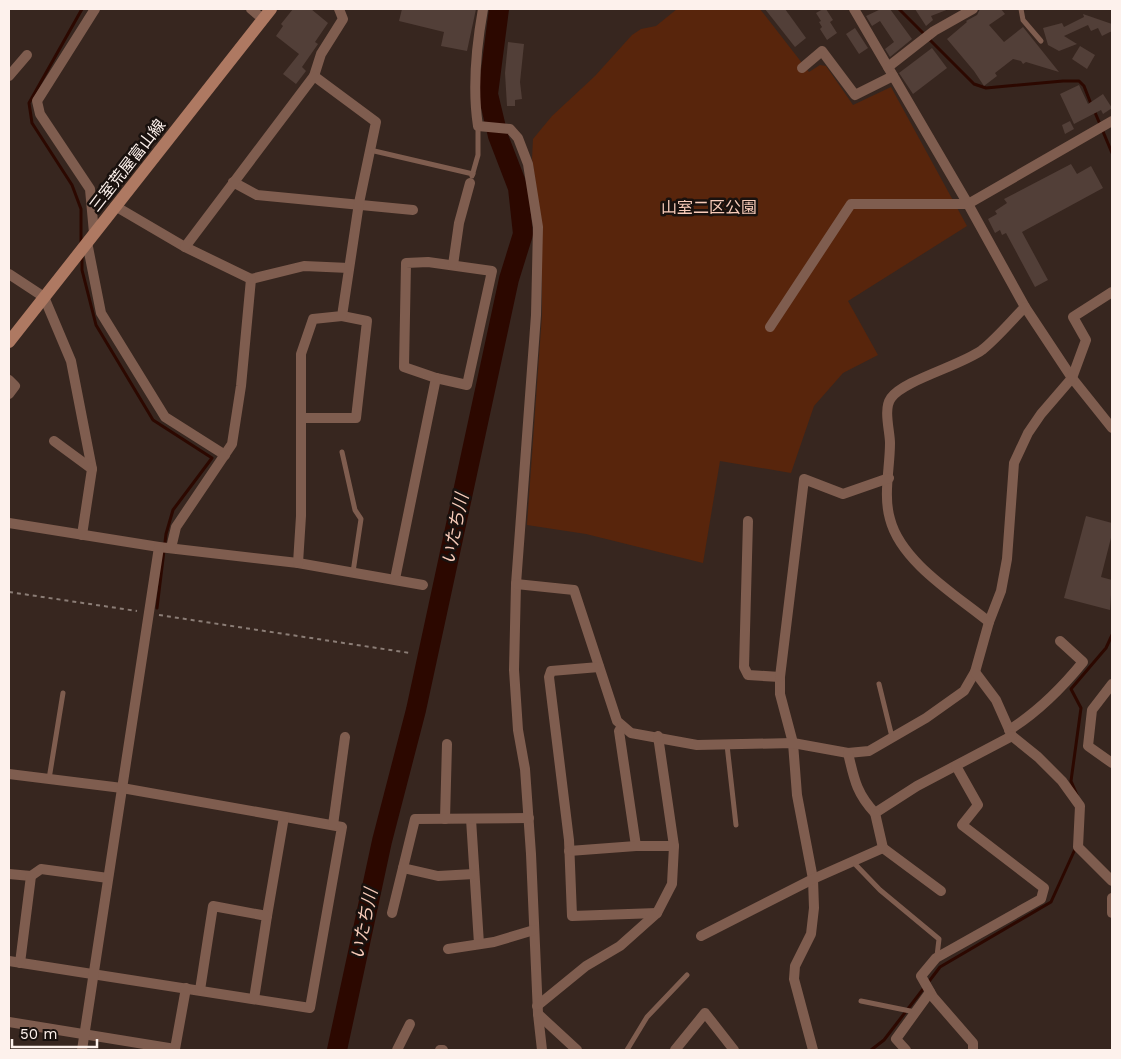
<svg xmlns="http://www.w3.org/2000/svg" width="1121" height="1059" viewBox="0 0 1121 1059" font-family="'Work Sans','Noto Sans JP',sans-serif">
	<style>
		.green { fill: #58250c }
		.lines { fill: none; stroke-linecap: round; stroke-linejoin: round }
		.stream { stroke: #2c0800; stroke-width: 3 }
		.river { stroke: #2c0800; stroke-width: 20 }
		.building { fill: #523f38 }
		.path { stroke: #8b7d76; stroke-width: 2; stroke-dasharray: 4 4; stroke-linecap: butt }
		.service { stroke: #7f5d4f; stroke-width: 5 }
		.minor { stroke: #7f5d4f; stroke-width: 10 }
		.secondary { stroke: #ae7962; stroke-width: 12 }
		.labels { text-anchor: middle; stroke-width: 5; stroke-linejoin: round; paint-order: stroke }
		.street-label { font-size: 16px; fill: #fdf1ec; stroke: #19110e }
		.park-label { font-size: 16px; fill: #f7cbb9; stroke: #19110e }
		.water-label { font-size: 18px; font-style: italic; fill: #f7cbb9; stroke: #19110e }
	</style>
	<rect width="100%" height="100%" fill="#37261f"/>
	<path class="green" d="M677 9H760L809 72 820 65 826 66 853 105 891 87 967 226 848 301 878 355 843 373 814 406 791 473 720 461 703 563 586 534 527 525 542 315V224L532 159 533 139 552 116 595 76 632 35 641 29 656 26Z"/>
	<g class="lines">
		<g class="stream">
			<path d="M899 9 974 84 986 88 1063 81H1079L1084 86 1091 104"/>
			<path d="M1094 110 1112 153"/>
			<path d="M81 242V209L72 185 32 123 29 103 82 9"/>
			<path d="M82 256V270L96 325 153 420 212 458 173 510 166 534 157 608"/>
			<path d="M1077 795 1071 781 1081 708 1071 689 1106 648 1112 635"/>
			<path d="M871 1050 884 1040 940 967 1051 902 1076 847"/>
		</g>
		<path class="river" d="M337 1050 382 841 416 710 509 279 523 234 518 188 498 136 488 94 499 9"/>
	</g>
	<g class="building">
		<path d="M293 9H311L328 23 315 42 318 44 302 67 306 71 296 84 283 74 299 54 276 36 283 26 281 24Z"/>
		<path d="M402 9H476L467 51 441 46 444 32 399 21Z"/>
		<path d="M765 9H785L806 38 795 47Z"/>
		<path d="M823 9H826L833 20 830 22 837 33 827 40 820 29 822 27 819 22 821 21 816 13Z"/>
		<path d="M881 9H890L912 39 890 57 885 49 894 42 880 21 872 26 866 16Z"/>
		<path d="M915 9H949L931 16 933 20 926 26Z"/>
		<path d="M980 9H1001L1005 14 989 25 1004 42 1023 27 1059 72 1026 62 1023 64 1021 61 1013 59 995 73 997 76 984 86 974 71 947 39 967 22 966 21 977 15Z"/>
		<path d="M1083 14 1112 24V31L1102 36 1098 28 1091 31 1088 25 1064 36 1077 44 1059 51 1048 45 1043 28 1062 23 1064 27 1084 17Z"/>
		<path d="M855 28 868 48 859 54 846 34Z"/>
		<path d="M508 42 524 44 520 82 522 99 515 100V106H507L505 73Z"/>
		<path d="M1080 46 1095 55 1087 69 1072 59Z"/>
		<path d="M932 48 947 68 913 94 899 73Z"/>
		<path d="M1079 85 1088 104 1103 94 1112 108 1103 114 1101 110 1074 124 1060 94Z"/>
		<path d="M1070 121 1074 129 1065 134 1062 125Z"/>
		<path d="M1071 164 1077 174 1091 166 1103 188 1022 232 1048 280 1035 287 1006 233 1002 235 1000 230 995 233 988 219 997 214 995 211 1007 203 1004 199Z"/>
		<path d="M1086 516 1112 523V534L1101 577 1112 580 1110 610 1064 598Z"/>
	</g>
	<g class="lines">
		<g class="path">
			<path d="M9 592 137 611"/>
			<path d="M159 615 410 653"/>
		</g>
		<g class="service">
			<path d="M1021 9 1023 20 1041 41"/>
			<path d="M370 150 473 174"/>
			<path d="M472 176 478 155V126"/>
			<path d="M342 452 355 510 361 519 353 572"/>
			<path d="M879 684 892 737"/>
			<path d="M727 745 736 825"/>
			<path d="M49 779 63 693"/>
			<path d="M853 862 880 890 939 939 937 956"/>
			<path d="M861 1001 915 1012"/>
			<path d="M627 1050 647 1017 687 975"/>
		</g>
		<g class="minor">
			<path d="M251 9 263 19"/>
			<path d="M483 9C476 48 472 87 478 126L510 129 518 138 528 164 538 227 536 315 516 584 514 670 518 730 525 769 531 854 538 1014 542 1050"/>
			<path d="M854 9 968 204 1025 307 1072 378 1112 428"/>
			<path d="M888 67 934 31 973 9"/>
			<path d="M802 68 822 51 855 95 893 76"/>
			<path d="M9 76 27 55"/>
			<path d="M233 182 257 195 413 210"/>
			<path d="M115 206 185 247 251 279 304 266 349 268"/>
			<path d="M94 233 90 189 40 114 37 101 95 9"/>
			<path d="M87 242 101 313 165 417 225 455"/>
			<path d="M185 247 314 76 321 54 343 19 339 9"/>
			<path d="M428 262 492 271 467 385 436 378 404 367 406 263Z"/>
			<path d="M453 265 459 223 470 183"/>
			<path d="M9 274 44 297 71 361 92 469"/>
			<path d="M770 327 851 204H968L1112 121"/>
			<path d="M9 380 15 386 9 394"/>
			<path d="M301 418H356L367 321 342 316"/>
			<path d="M54 441 92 469 82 535"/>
			<path d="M748 521 744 667 748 675 780 677V694L793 743 797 795 813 879 814 908 811 934 795 966 794 979 813 1050"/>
			<path d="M9 523 159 547 298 563 423 585"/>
			<path d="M171 548 176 527 232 444 241 386 251 279"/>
			<path d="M298 563 301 516V354L313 319 342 316 359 203 376 122 314 76"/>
			<path d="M395 579 436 378"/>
			<path d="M516 584 574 590 617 721 631 733 697 745 793 743 848 753 869 751 926 718 964 691 975 672 989 622 1001 591 1007 559 1014 463 1028 433 1041 414 1072 378 1086 340 1073 317 1112 292"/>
			<path d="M989 622C956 595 901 562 890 519 883 495 890 468 890 443 890 431 883 409 891 398 904 380 960 366 982 350 997 338 1011 321 1025 307"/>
			<path d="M599 667 551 671 549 677 569 840 572 916 657 913"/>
			<path d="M975 672 996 700 1012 736 1038 757 1062 781 1080 806 1078 847 1112 881"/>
			<path d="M780 677 804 479 843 494 889 478"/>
			<path d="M1112 684 1092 710 1088 746 1112 763"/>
			<path d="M622 726 619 731 636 846"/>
			<path d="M1009 730C1038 712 1061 689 1083 662L1060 641"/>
			<path d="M848 753C854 778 856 793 875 813L917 786 1012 736"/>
			<path d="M956 766 978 805 962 825 1044 888 1041 899 936 958 921 976 933 997 973 1043V1050"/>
			<path d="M9 774 122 788 342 827 310 1008 9 961"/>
			<path d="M445 819 447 744"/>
			<path d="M471 819 479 944"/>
			<path d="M333 825 345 737"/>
			<path d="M883 848 941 891"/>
			<path d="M569 851 636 846H674"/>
			<path d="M403 868 438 876 474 874"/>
			<path d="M9 874 31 876"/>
			<path d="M1112 898V913"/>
			<path d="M392 913 415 819 529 818"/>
			<path d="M267 916 284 817"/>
			<path d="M701 936 813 879 883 848 875 813"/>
			<path d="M448 949 494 942 534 930"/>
			<path d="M20 963 31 876 41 869 108 878"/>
			<path d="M200 990 213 906 267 916 254 999"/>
			<path d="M537 1006 586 966 620 946 657 913 672 884 674 846 658 736"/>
			<path d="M538 1014 577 1050"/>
			<path d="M9 1022 175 1049 186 988"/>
			<path d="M82 1050 159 547"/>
			<path d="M397 1050 410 1024"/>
			<path d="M440 1050H443"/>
			<path d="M675 1050 705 1013 734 1050"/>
			<path d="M906 1050 896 1039 930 992"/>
		</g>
		<path class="secondary" d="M9 342 271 9"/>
	</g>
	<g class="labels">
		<g class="street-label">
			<text transform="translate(127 165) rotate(-52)" y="6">三室荒屋富山線</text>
		</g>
		<g class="park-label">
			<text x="709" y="213">山室二区公園</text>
		</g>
		<g class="water-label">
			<text transform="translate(455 529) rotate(-78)" y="6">いたち川</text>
			<text transform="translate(364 924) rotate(-78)" y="6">いたち川</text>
		</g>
	</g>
	<rect width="1121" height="1059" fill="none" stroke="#fdf1ec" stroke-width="20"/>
	<path d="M12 1039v8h85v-8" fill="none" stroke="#fdf1ec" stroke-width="2.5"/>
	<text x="20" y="1039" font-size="15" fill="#fdf1ec" stroke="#19110e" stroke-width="4" paint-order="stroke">50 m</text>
</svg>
